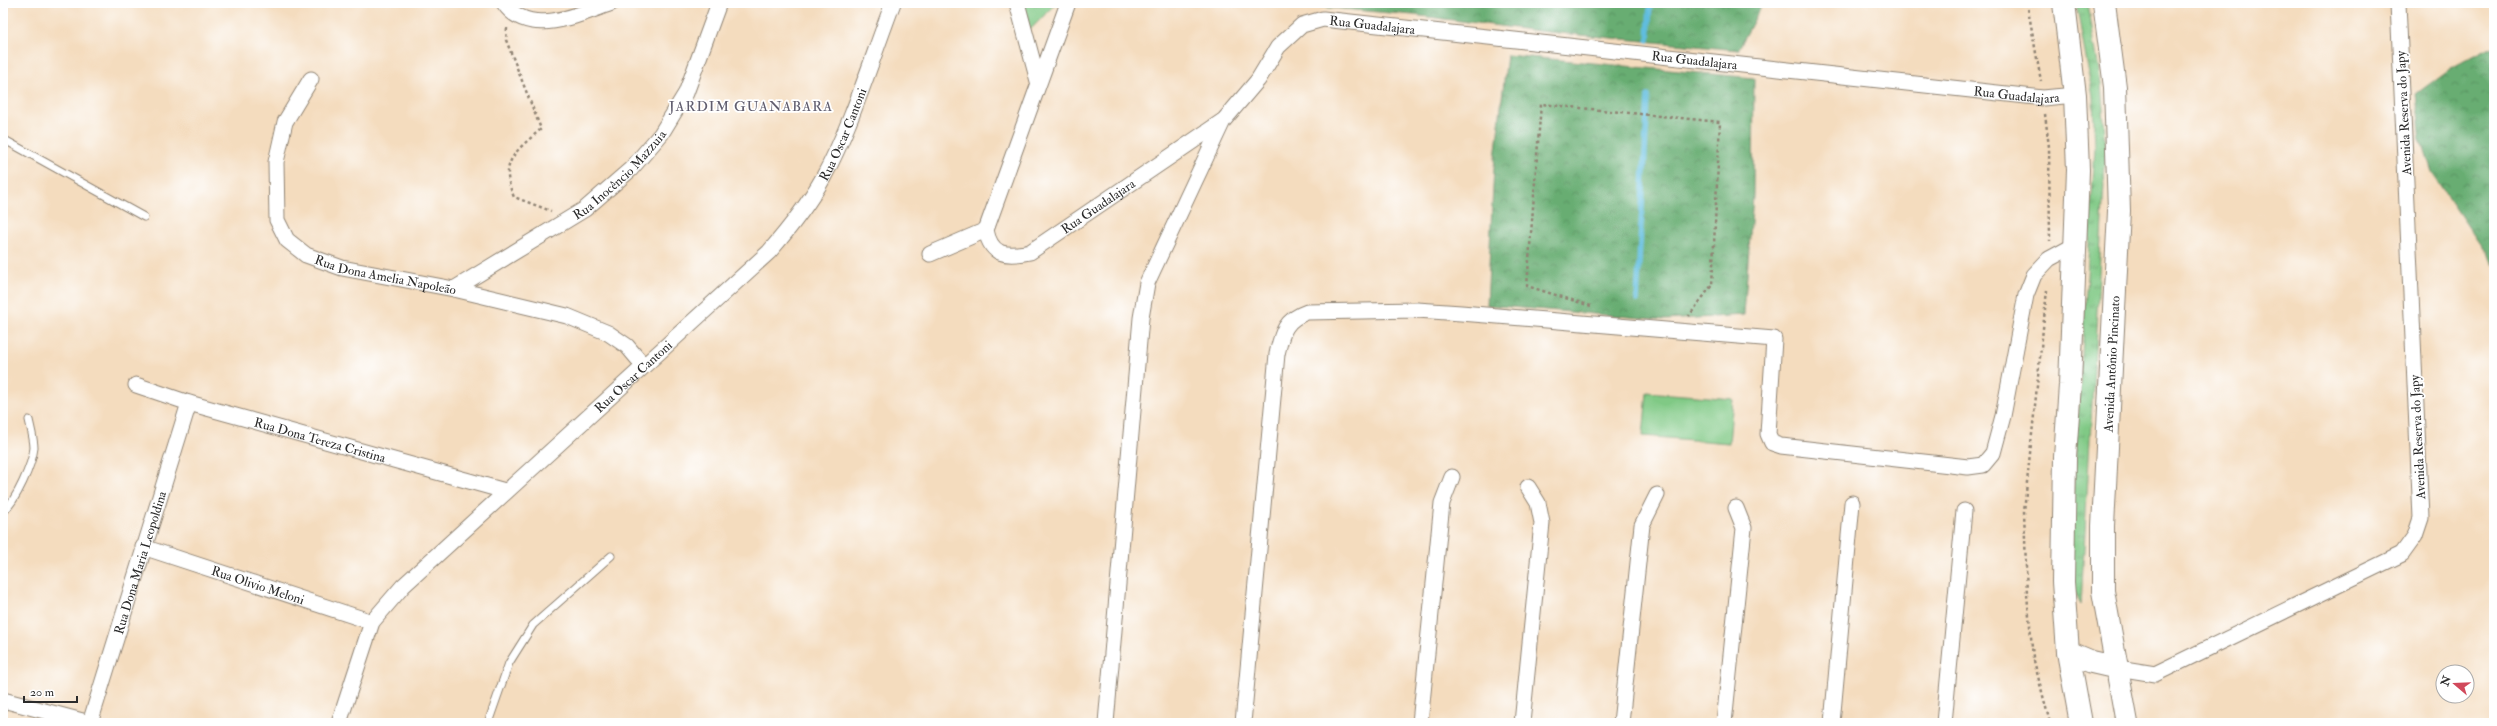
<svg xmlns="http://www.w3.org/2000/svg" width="2497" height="726" viewBox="0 0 2497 726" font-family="'IM FELL Double Pica',serif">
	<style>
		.grass { fill: url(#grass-tufts); stroke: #567a58 }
		.forest { fill: url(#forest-crowns); stroke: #4a6c4e }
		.pitch { fill: #80c985; stroke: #567a58 }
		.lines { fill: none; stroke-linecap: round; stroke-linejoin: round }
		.stream { stroke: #61bddf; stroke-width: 5.5 }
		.lane-casing { stroke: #908474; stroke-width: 9 }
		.street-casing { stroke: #908474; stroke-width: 17 }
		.primary-casing { stroke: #908474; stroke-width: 24 }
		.path { stroke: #908474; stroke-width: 2.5; stroke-dasharray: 3 3; stroke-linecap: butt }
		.lane { stroke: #fff; stroke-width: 7 }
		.street { stroke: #fff; stroke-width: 15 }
		.primary { stroke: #fff; stroke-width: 22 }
		.labels { text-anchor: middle; stroke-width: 3.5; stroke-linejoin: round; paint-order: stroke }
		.street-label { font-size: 13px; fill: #2b2b2b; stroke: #fff }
		.neighbourhood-label { font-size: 14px; letter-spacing: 1px; fill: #605d6e; stroke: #fff }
	</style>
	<defs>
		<pattern id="grass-tufts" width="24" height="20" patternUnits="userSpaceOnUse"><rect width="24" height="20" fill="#80c985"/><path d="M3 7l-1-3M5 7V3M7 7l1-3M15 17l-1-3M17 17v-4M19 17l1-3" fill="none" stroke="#69a36d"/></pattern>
		<pattern id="forest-crowns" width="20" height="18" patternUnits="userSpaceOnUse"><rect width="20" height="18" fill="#68ad72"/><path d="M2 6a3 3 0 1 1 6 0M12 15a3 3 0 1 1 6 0" fill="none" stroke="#568d5e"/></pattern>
	</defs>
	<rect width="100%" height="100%" fill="#fff"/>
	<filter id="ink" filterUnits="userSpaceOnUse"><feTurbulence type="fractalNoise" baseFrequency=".025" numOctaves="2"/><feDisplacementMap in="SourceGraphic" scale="8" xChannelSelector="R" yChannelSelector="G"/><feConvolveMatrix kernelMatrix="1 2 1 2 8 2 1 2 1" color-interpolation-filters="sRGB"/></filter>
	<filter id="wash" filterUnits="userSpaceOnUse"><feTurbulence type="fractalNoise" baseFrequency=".012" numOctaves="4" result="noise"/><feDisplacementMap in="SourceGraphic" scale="16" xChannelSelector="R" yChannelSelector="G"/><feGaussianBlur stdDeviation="0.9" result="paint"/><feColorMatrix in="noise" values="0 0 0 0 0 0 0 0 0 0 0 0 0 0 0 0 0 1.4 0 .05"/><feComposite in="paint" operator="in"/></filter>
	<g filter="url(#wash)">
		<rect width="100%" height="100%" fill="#f4dcbe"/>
		<g class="grass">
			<path d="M1023 3H1056L1030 30Z"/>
			<path d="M2076 3H2088L2101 84 2106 147 2081 604 2068 578 2095 148 2093 97Z"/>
		</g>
		<g class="forest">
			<path d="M1319 3H1763L1738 50 1539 31 1413 15 1320 7Z"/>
			<path d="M2494 45V265L2431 172 2421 141 2416 94 2451 68Z"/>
			<path d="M1507 55 1754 78 1753 196 1744 315 1665 320 1487 305 1494 167Z"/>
		</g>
		<path class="pitch" d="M1647 392 1733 399 1729 443 1643 436Z"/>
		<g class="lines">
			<g class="stream">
				<path d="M1648 40 1650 3"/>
				<path d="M1637 300 1648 96"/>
			</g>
		</g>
	</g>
	<g filter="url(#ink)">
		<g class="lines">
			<g class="lane-casing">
				<g id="lane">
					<path d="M3 139 144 217"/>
					<path d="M3 512C16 501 32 465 34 448 34 440 31 429 29 420"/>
					<path d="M488 723 509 663 533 625 611 556"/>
				</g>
			</g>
			<g class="street-casing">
				<g id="street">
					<path d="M504 3C528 39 580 14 612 3"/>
					<path d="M1017 3 1038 81"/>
					<path id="s1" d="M1068 3 986 230C991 256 1006 257 1030 252L1224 120 1258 80 1278 47 1302 25 1323 19 2043 98 2075 95"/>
					<path id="s2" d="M311 79 285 122 276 162 277 220 287 240 306 255 342 268 454 289 567 316 608 333 627 346 643 365"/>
					<path d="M930 254 986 230"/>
					<path id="s3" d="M454 289 585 209 631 169 661 134 686 93 719 3"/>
					<path id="s4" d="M136 385 189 403 505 491"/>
					<path id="s5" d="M143 547 372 622"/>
					<path d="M2118 668 2155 674 2402 554 2415 536 2421 518 2398 3"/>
					<path d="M3 700 90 723"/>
					<path id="s6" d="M90 723 189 403"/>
					<path id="s7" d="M339 723 372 622 403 586 769 252C789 229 808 205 823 178 851 127 872 58 893 3"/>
					<path d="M1106 723 1141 318 1147 283 1223 121"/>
					<path d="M1243 723 1277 354C1282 333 1284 320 1307 312L1417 310 1461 313 1774 339 1768 434 1772 443 1781 446 1968 467 1983 465 1993 453 2003 416 2026 295 2034 275 2049 259 2075 245"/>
					<path d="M1420 723 1442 503 1452 477"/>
					<path d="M1522 723 1542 523 1538 503 1528 487"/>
					<path d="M1621 723 1642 525 1657 495"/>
					<path d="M1724 723 1744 528 1736 508"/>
					<path d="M1832 723 1852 503"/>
					<path d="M1944 723 1964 511"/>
				</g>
			</g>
			<g class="primary-casing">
				<g id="primary">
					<path d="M2064 3 2075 95 2078 170 2070 385 2065 457 2063 582 2068 652 2081 723"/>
					<path d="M2104 3 2115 87 2119 211 2103 526V591L2127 723"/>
					<path d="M2068 652 2092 662 2118 668"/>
				</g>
			</g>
			<g class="path">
				<path d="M2027 3 2041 81"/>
				<path d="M507 28 506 40 541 129C516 151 498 162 514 197L551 211"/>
				<path d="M2045 114 2049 147 2050 241"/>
				<path d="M2047 290 2024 511 2027 595 2033 657 2050 723"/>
				<path d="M1591 306 1527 286 1541 104 1720 122 1712 285 1689 316"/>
			</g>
			<use href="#lane" class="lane"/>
			<use href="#street" class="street"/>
			<use href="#primary" class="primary"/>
		</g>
	</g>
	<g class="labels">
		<g class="street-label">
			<text dy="5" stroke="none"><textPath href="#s1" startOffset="729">Rua Guadalajara</textPath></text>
			<text dy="5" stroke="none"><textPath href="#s1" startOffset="1053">Rua Guadalajara</textPath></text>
			<text dy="5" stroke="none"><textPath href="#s1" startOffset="1377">Rua Guadalajara</textPath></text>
			<text transform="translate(2403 113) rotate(-93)" y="5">Avenida Reserva do Japy</text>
			<text dy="5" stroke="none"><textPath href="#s7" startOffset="789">Rua Oscar Cantoni</textPath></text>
			<text dy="5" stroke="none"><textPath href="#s3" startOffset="202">Rua Inocêncio Mazzuia</textPath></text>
			<text dy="5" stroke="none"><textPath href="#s1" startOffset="381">Rua Guadalajara</textPath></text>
			<text dy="5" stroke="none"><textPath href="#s2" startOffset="278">Rua Dona Amelia Napoleão</textPath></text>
			<text transform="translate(2111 364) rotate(-87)" y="5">Avenida Antônio Pincinato</text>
			<text dy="5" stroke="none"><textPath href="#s7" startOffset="465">Rua Oscar Cantoni</textPath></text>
			<text transform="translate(2417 437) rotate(-93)" y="5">Avenida Reserva do Japy</text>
			<text dy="5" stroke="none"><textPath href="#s4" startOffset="192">Rua Dona Tereza Cristina</textPath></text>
			<text dy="5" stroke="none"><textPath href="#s6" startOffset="168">Rua Dona Maria Leopoldina</textPath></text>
			<text dy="5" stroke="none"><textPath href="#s5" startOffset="121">Rua Olivio Meloni</textPath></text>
		</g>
		<g class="neighbourhood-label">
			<text x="751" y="111">JARDIM GUANABARA</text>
		</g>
	</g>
	<rect width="2497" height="726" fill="none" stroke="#fff" stroke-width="16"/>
	<g transform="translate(2455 684) rotate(289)"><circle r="19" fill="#ffffff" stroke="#aaaaaa"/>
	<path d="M0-3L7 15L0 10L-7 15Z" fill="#d1495b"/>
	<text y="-6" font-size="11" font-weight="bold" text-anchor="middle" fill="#2b2b2b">N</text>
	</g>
	<path d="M24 696v6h53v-6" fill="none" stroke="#2b2b2b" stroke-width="2"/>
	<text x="30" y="696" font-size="12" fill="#2b2b2b" stroke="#ffffff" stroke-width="3" paint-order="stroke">20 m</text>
</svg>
